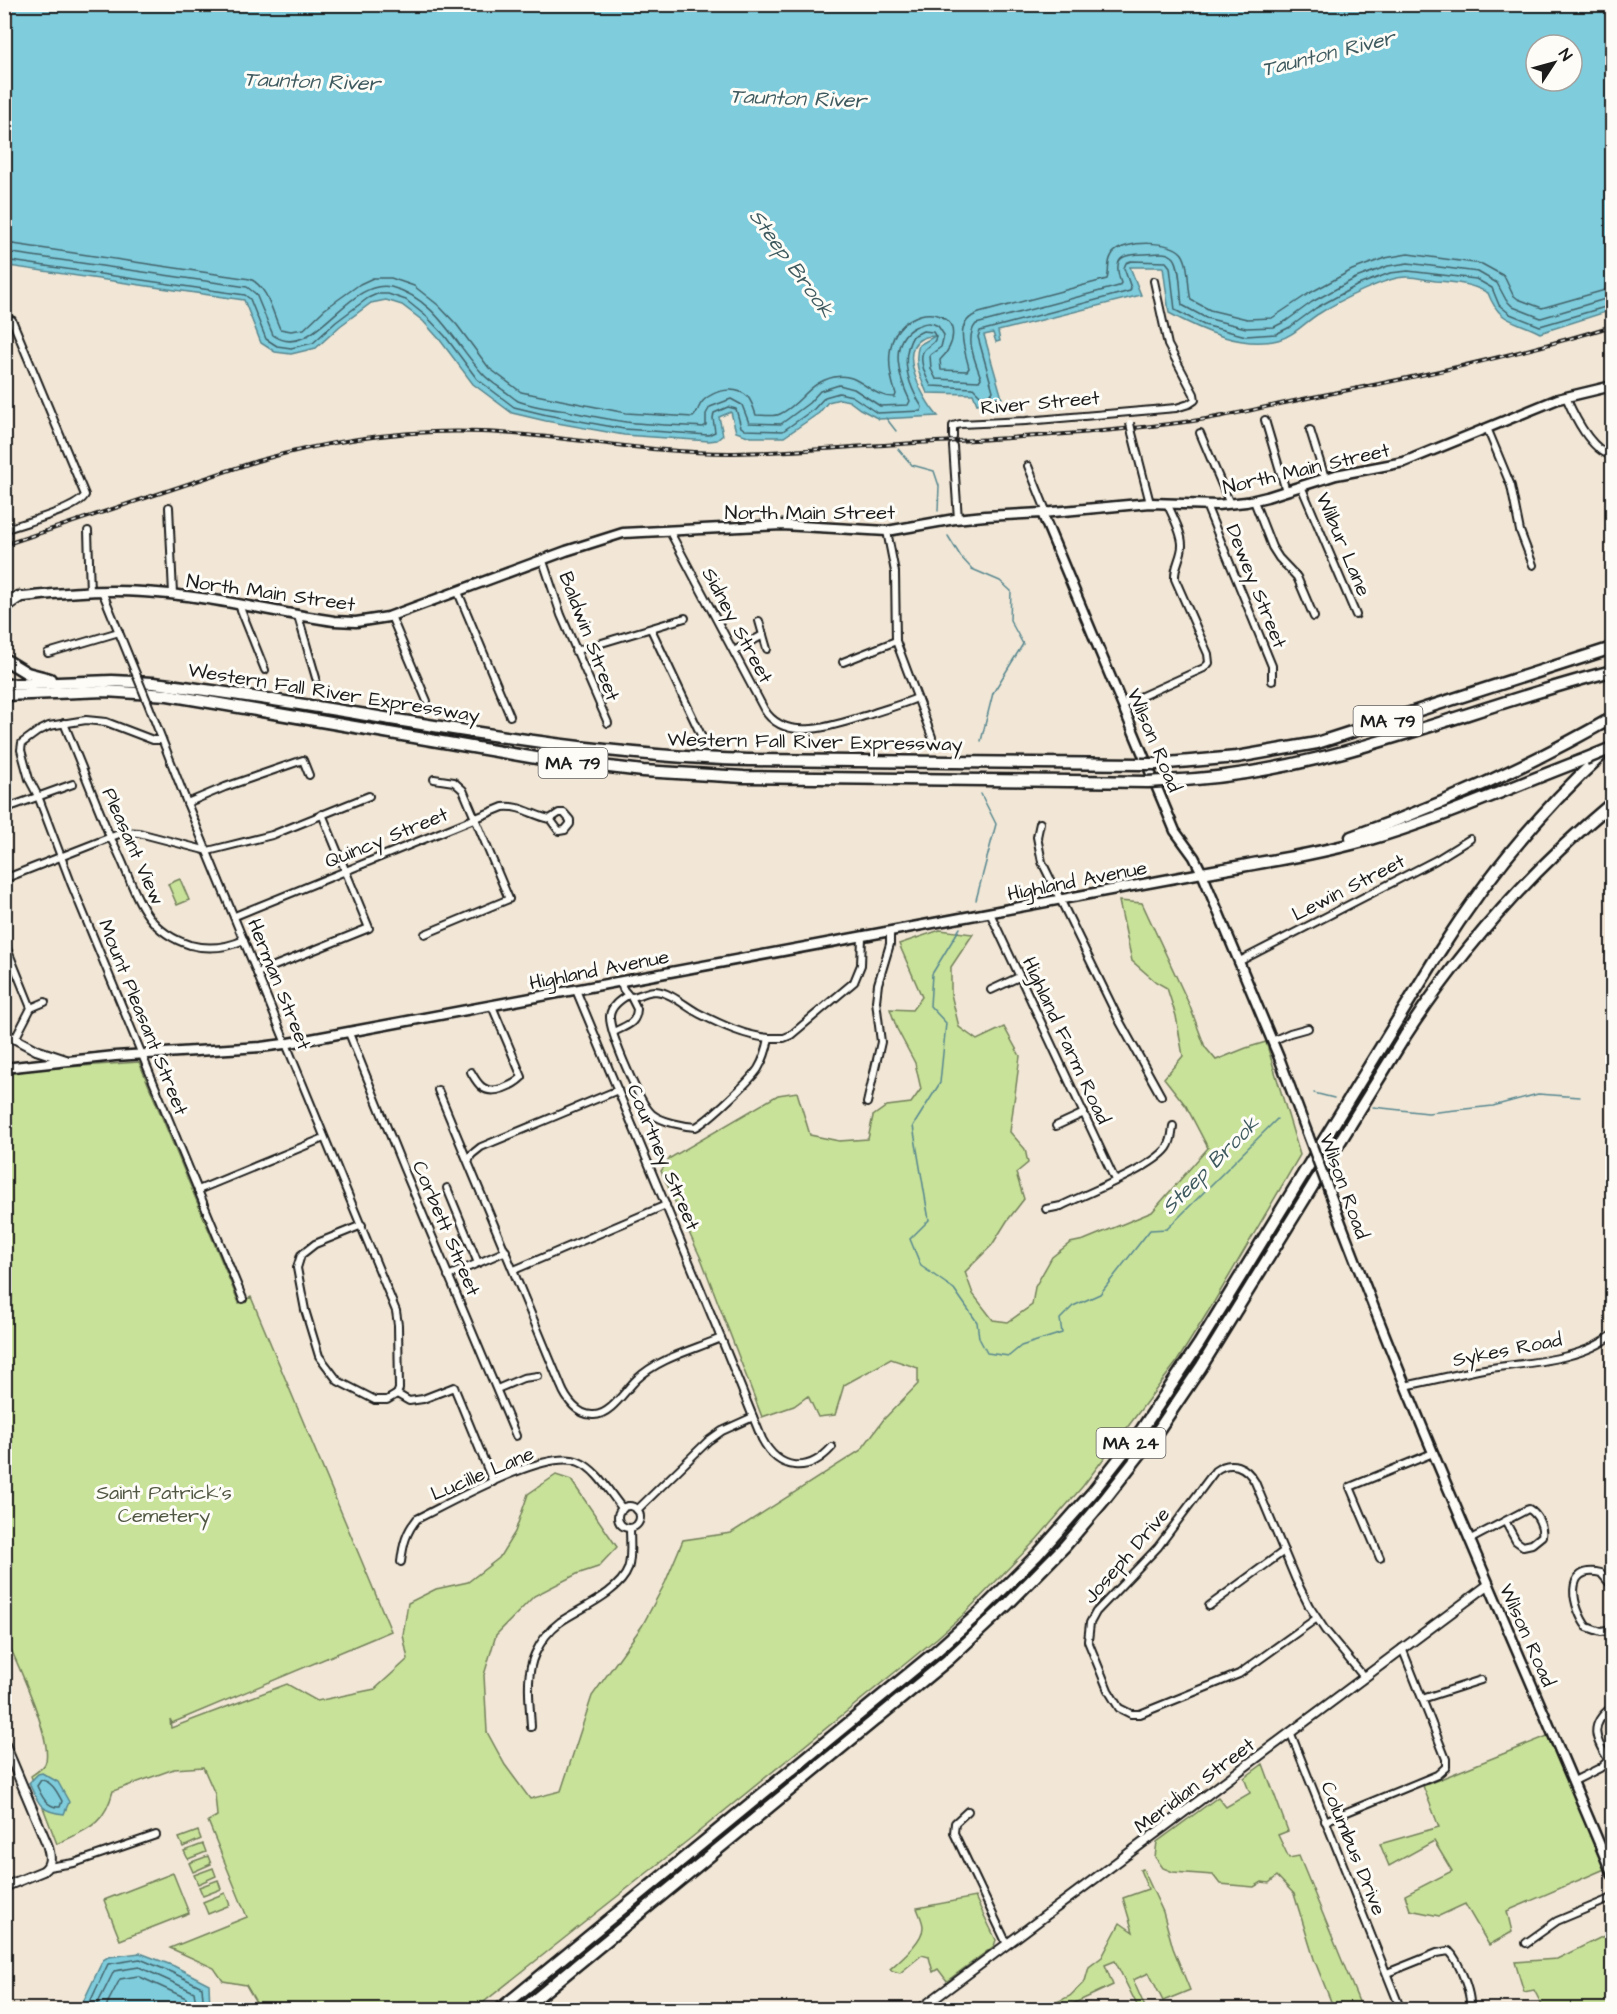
<svg xmlns="http://www.w3.org/2000/svg" width="1617" height="2014" viewBox="0 0 1617 2014" font-family="'Architects Daughter',sans-serif">
	<style>
		.green { fill: #c8e299; stroke: #727f5a; stroke-width: 1.5 }
		.water { fill: #7eccdc; stroke: #57868f; stroke-width: 1.5; fill-rule: evenodd }
		.lines { fill: none; stroke-linecap: round; stroke-linejoin: round }
		.shore { stroke: #436269; stroke-width: 1.5 }
		.stream { stroke: #57868f; stroke-width: 1.5 }
		.minor-casing { stroke: #1c1c1c; stroke-width: 10 }
		.tertiary-casing { stroke: #1c1c1c; stroke-width: 12 }
		.secondary-casing { stroke: #1c1c1c; stroke-width: 13 }
		.motorway-casing { stroke: #1c1c1c; stroke-width: 15 }
		.minor { stroke: #fdfcf7; stroke-width: 6 }
		.tertiary { stroke: #fdfcf7; stroke-width: 8 }
		.secondary { stroke: #fdfcf7; stroke-width: 8 }
		.motorway { stroke: #fdfcf7; stroke-width: 10 }
		.rail-casing { stroke: #1c1c1c; stroke-width: 4 }
		.rail { stroke: #fdfcf7; stroke-width: 1.5; stroke-dasharray: 4.5; stroke-linecap: butt }
		.minor-bridge-casing { stroke: #1c1c1c; stroke-width: 10; stroke-linecap: butt }
		.secondary-bridge-casing { stroke: #1c1c1c; stroke-width: 13; stroke-linecap: butt }
		.motorway-bridge-casing { stroke: #1c1c1c; stroke-width: 15; stroke-linecap: butt }
		.minor-bridge { stroke: #fdfcf7; stroke-width: 6 }
		.secondary-bridge { stroke: #fdfcf7; stroke-width: 8 }
		.motorway-bridge { stroke: #fdfcf7; stroke-width: 10 }
		.labels { text-anchor: middle; stroke-width: 6; stroke-linejoin: round; paint-order: stroke }
		.shield { fill: #fdfcf7; stroke: #605f5e; stroke-width: 1.5 }
		.shield-label { font-size: 18px; font-weight: bold; fill: #1c1c1c }
		.street-label { font-size: 20px; fill: #1c1c1c; stroke: #fdfcf7 }
		.park-label { font-size: 20px; fill: #505742; stroke: #fdfcf7 }
		.water-label { font-size: 21px; font-style: italic; fill: #3e5a5f; stroke: #fdfcf7 }
	</style>
	<rect width="100%" height="100%" fill="#f2e7d6"/>
	<filter id="ink" filterUnits="userSpaceOnUse"><feTurbulence type="fractalNoise" baseFrequency=".0167" numOctaves="2"/><feDisplacementMap in="SourceGraphic" scale="12" xChannelSelector="R" yChannelSelector="G"/><feConvolveMatrix kernelMatrix="1 2 1 2 8 2 1 2 1" color-interpolation-filters="sRGB"/></filter>
	<g filter="url(#ink)">
		<g class="green">
			<path d="M180 879 189 900 177 905 168 884Z"/>
			<path d="M1119 901 1142 903 1189 1004 1205 1047 1216 1060 1246 1048 1266 1042 1300 1155 1214 1302 1176 1363 1083 1486 1037 1539 962 1616 937 1638 691 1838 475 2009H260L246 1985 223 1981 214 1968 170 1948 247 1917 208 1821 217 1816 215 1794 203 1767 174 1769 113 1791C104 1826 87 1829 57 1844L31 1776C35 1773 42 1769 45 1764 55 1742 15 1658 4 1634V1074L40 1069 139 1062 239 1303 251 1297 391 1631 172 1723 170 1719 171 1728 287 1684 317 1701 375 1689 408 1659 403 1635 408 1603 436 1589 468 1582 499 1558 515 1532 528 1494 556 1475 571 1480 617 1547 598 1567 577 1574 534 1596 496 1635 484 1675 487 1732 505 1765 530 1799 561 1791 592 1696 642 1626 665 1583 683 1540 731 1533 861 1450 884 1419 918 1384V1368L891 1359 844 1385 835 1415 818 1417 808 1396 794 1406 762 1417 702 1261 661 1171 670 1158 778 1095 797 1092 810 1135 839 1141 868 1139 873 1116 887 1106 911 1103 921 1089 915 1063 897 1029 890 1009 912 1010 922 997 899 944 940 930 973 934 951 967V994L959 1027 977 1040 1004 1027 1020 1056 1010 1132 1025 1149 1028 1163 1016 1173 1024 1199 1007 1221 992 1245 965 1272 973 1294 993 1320 1008 1322 1032 1305 1035 1287 1052 1257 1070 1243 1084 1240 1152 1212 1208 1148 1186 1106 1164 1078 1183 1056 1176 1016 1167 988 1156 982 1132 961Z"/>
			<path d="M1550 1735 1607 1868 1507 1911 1512 1932 1489 1945 1465 1904 1439 1916 1410 1910 1405 1895 1452 1871 1434 1841 1389 1866 1380 1844 1439 1827 1423 1786Z"/>
			<path d="M1263 1764 1288 1831 1278 1835 1289 1858 1299 1856 1362 2009H1334L1314 1959 1294 1894 1277 1876 1269 1883 1262 1882 1254 1887 1220 1884 1213 1875 1173 1872 1163 1868 1155 1857 1157 1842 1218 1797 1226 1807 1250 1793 1244 1778Z"/>
			<path d="M198 1831 201 1839 183 1847 179 1838Z"/>
			<path d="M203 1844 206 1852 188 1859 184 1851Z"/>
			<path d="M208 1856 211 1864 193 1872 189 1863Z"/>
			<path d="M213 1868 216 1876 198 1884 194 1875Z"/>
			<path d="M1143 1869 1163 1912 1173 1948 1190 1990 1163 2001 1149 1973 1133 1980 1145 2007 1139 2009 1115 1961 1105 1965 1113 1985 1062 2009H1042L1070 1996 1085 1981 1089 1967 1102 1957 1120 1923 1133 1932 1123 1898 1148 1889 1140 1870Z"/>
			<path d="M173 1873 189 1913 120 1940 104 1900Z"/>
			<path d="M218 1880 221 1889 203 1896 199 1887Z"/>
			<path d="M225 1893 230 1905 208 1914 203 1902Z"/>
			<path d="M975 1897 996 1940 994 1946 947 1981 938 1969 933 1972 929 1957 922 1955 900 1973 893 1971 890 1969C900 1960 923 1941 923 1927 923 1921 919 1914 917 1908Z"/>
			<path d="M1612 1932V2009H1544L1534 1990 1524 1992 1515 1962 1557 1959Z"/>
		</g>
		<g class="water">
			<path d="M5 4 1612 5V310L1540 333C1514 319 1500 324 1488 293 1472 284 1455 282 1436 281 1426 280 1417 277 1408 277 1387 276 1339 301 1320 313 1306 321 1294 336 1278 340 1241 349 1201 330 1169 313L1163 267H1130L1141 295 998 331 1000 341 996 342 993 333 984 335 1002 398 977 404 973 394 927 393C920 377 913 362 919 345L935 336C889 336 922 399 938 416L879 419 860 409 849 401 840 399 828 402 819 413 784 437H751L736 432 731 412 719 417 723 435 717 440 709 441 624 435 546 421 512 413 473 384 440 340 423 321 402 305 386 300 371 303 340 326 316 348 291 354 275 352 261 343 244 300 9 266 5 287ZM1536 45H1572V81H1536Z"/>
			<path d="M42 1773 58 1782 69 1802 64 1814C40 1812 38 1803 29 1783L38 1774Z"/>
			<path d="M140 1953 174 1966 209 1984 210 2009H85L83 2002 103 1960 108 1957Z"/>
		</g>
		<g class="lines">
			<g class="shore">
				<path d="M4 245 13 244 250 279C268 287 272 312 280 329L291 331 304 329 325 309 360 284 373 278H391L414 286 438 305 457 325 489 368 521 392 626 413 693 417C698 413 698 406 703 401 714 390 736 385 748 397 752 402 754 409 756 415 763 415 774 417 780 414 802 404 807 383 834 377 860 371 869 398 895 397L896 394C887 369 884 333 911 319 918 315 926 313 933 314 961 319 955 346 940 360L941 370 967 371 969 368C964 347 953 322 979 313L1107 279C1110 271 1106 262 1113 253 1124 240 1172 240 1182 254 1190 266 1187 286 1191 300L1210 310 1247 319 1272 318 1308 294 1352 270 1385 258 1408 254 1482 264 1504 276 1513 295 1518 299 1542 308 1612 288"/>
				<path d="M4 254 12 253 247 287 256 294 273 335C313 364 347 277 391 287 435 298 454 342 482 373 488 380 496 385 503 390 508 393 513 398 518 401 533 407 552 409 567 411 586 415 606 419 626 422 651 425 677 425 703 427L706 425V414L710 407 731 399 742 405 749 423 781 424 809 403 820 391 839 385 854 389 880 406 908 405 910 401C900 380 887 341 915 327 923 323 930 321 938 326L944 335 941 347 930 355 931 369 936 379 979 381 981 378C976 363 964 338 976 324L1119 286 1121 283C1112 257 1122 254 1146 254 1155 254 1167 250 1174 258 1181 267 1180 293 1182 305L1206 318 1246 328 1274 327 1286 321 1312 302 1356 278 1388 266 1408 263 1478 272 1497 283 1506 300 1513 307 1541 318 1612 297"/>
				<path d="M4 263 11 261 245 295 250 299 266 339 277 346 291 348 313 343 336 322 368 298 377 294H388L406 300 427 317 445 336 477 379 514 407 547 415 624 429 708 435 715 432 713 418 714 413 728 407 736 409 741 427 745 430 783 431 814 409 825 397 839 393 852 396 877 413 921 411 922 407C909 386 899 360 913 336L923 331 933 332 936 337C934 344 932 343 926 348 916 356 926 377 931 386L973 388 981 396 991 394 993 391 978 337 980 331 1130 291 1131 288 1124 268 1126 263 1131 261 1166 262 1170 267 1175 310 1204 325 1246 336 1276 334 1290 327 1316 308 1358 285 1390 273 1408 271 1476 279 1492 288 1499 305 1510 314 1540 326 1612 305"/>
				<path d="M41 1780C52 1781 57 1792 62 1801L60 1807C47 1808 42 1797 37 1786Z"/>
				<path d="M90 2010V2002L108 1964 140 1959 171 1972 202 1987 204 2010"/>
				<path d="M98 2010V2003L114 1971 139 1967 194 1992 197 2010"/>
				<path d="M107 2010V2004L120 1979 138 1976 186 1998 188 2010"/>
			</g>
			<g class="stream">
				<path d="M886 418 896 431"/>
				<path d="M898 449 912 465 934 471 939 486 938 511"/>
				<path d="M948 536 961 557 972 569 1000 581 1011 591 1010 620 1023 644 993 693 981 741"/>
				<path d="M976 900 996 824 981 794"/>
				<path d="M960 928 932 974 930 1006 946 1023 940 1083 913 1126 929 1220 910 1239 921 1266 954 1289 977 1322 979 1338 987 1353 1009 1356 1021 1346 1062 1333 1060 1319 1073 1306 1100 1294 1150 1230 1167 1229 1277 1119"/>
				<path d="M1314 1093 1334 1098"/>
				<path d="M1373 1107 1428 1113 1493 1106 1538 1094 1580 1097"/>
			</g>
			<g class="minor-casing">
				<g id="minor">
					<path d="M1566 397C1575 418 1590 449 1612 456"/>
					<path d="M1265 420 1286 491"/>
					<path d="M1487 428 1511 486 1520 531 1533 565"/>
					<path d="M1310 430 1325 478"/>
					<path d="M1132 433 1150 503"/>
					<path d="M1200 433 1230 504"/>
					<path d="M953 437V426L960 424 1026 421 1176 408 1189 404 1195 400 1194 394 1168 345 1154 281"/>
					<path d="M953 446 958 519"/>
					<path d="M1028 466 1047 513"/>
					<path d="M1301 486 1356 615"/>
					<path d="M1254 501 1272 547 1279 558 1297 577 1314 617"/>
					<path d="M1206 505 1272 666V681"/>
					<path d="M169 507 173 594"/>
					<path d="M4 530C22 523 77 510 85 495L12 320"/>
					<path d="M88 531 90 592"/>
					<path d="M887 531 895 572 896 641 932 737"/>
					<path d="M670 532 764 709C785 745 838 724 868 715 884 709 901 705 917 698"/>
					<path d="M543 561 561 615 608 723"/>
					<path d="M102 591 136 674"/>
					<path d="M458 592 510 716"/>
					<path d="M239 605 265 670"/>
					<path d="M298 616 316 678"/>
					<path d="M391 616 427 701"/>
					<path d="M759 621 767 649"/>
					<path d="M651 629 701 735"/>
					<path d="M575 651 685 618"/>
					<path d="M734 651 763 635"/>
					<path d="M48 653 119 632"/>
					<path d="M843 662 896 641"/>
					<path d="M147 701 187 803 396 1311 398 1325 399 1389 397 1394"/>
					<path d="M1122 705 1204 668 1209 663 1208 654 1175 579C1174 566 1182 557 1182 545 1182 532 1172 515 1167 503"/>
					<path d="M64 723 110 837C135 879 135 928 190 945 209 950 226 948 244 940"/>
					<path d="M162 740H153L106 722 86 720 49 726 37 732 22 743 21 750 29 779 38 796 71 883 243 1299"/>
					<path d="M187 803 225 787 303 760 309 775"/>
					<path d="M4 809 73 784"/>
					<path d="M1040 823 1037 837 1042 862 1120 1022 1161 1096"/>
					<path d="M4 879 124 832 139 833 208 851 272 835 369 796"/>
					<path d="M990 913 1115 1180"/>
					<path d="M235 916 503 807C521 805 534 816 550 819L559 813H564L570 820V824L565 830 559 831 550 819"/>
					<path d="M425 934 509 899 463 790 454 782 434 779"/>
					<path d="M4 941 31 1008 15 1039"/>
					<path d="M1238 962 1436 860 1470 839"/>
					<path d="M257 973 369 928 322 814"/>
					<path d="M621 982 623 989 628 995C620 1000 611 1006 610 1016 609 1032 640 1104 652 1114 662 1122 683 1126 696 1127 710 1119 749 1082 758 1069 764 1059 767 1049 769 1038H784L791 1035 854 982 861 965 862 937"/>
					<path d="M991 990 1019 977"/>
					<path d="M632 997C640 996 647 991 655 991 671 992 686 1007 700 1014 722 1025 745 1036 769 1038"/>
					<path d="M31 1008 45 1002"/>
					<path d="M614 1032C626 1025 636 1025 637 1009L631 997"/>
					<path d="M349 1033 403 1167 516 1436"/>
					<path d="M1272 1041 1290 1033 1308 1028"/>
					<path d="M471 1072C474 1077 477 1083 482 1087 493 1096 514 1085 522 1077L492 1006"/>
					<path d="M438 1090 561 1386C566 1399 578 1416 594 1415 611 1415 625 1390 637 1379 659 1358 693 1350 721 1338L576 990"/>
					<path d="M867 1103 881 1042 876 1001 878 984 890 944V932"/>
					<path d="M1056 1126 1084 1113"/>
					<path d="M469 1160 471 1155 481 1147 618 1090"/>
					<path d="M447 1188 478 1263"/>
					<path d="M198 1190 324 1138"/>
					<path d="M1046 1209 1061 1206C1087 1193 1151 1169 1167 1148 1172 1141 1172 1134 1173 1126"/>
					<path d="M362 1225 315 1244 301 1255 297 1268 305 1310 319 1356 338 1381 375 1400H387L397 1394"/>
					<path d="M514 1270 666 1205"/>
					<path d="M448 1276 506 1251"/>
					<path d="M721 1338 762 1439C779 1471 808 1474 832 1447"/>
					<path d="M1405 1386C1429 1381 1454 1375 1478 1370 1518 1363 1581 1362 1612 1335"/>
					<path d="M497 1389 523 1378 538 1376"/>
					<path d="M397 1394 409 1401 423 1399 454 1387 493 1482"/>
					<circle cx="629" cy="1517" r="11"/>
					<path d="M637 1510 708 1441 722 1431 753 1417"/>
					<path d="M1469 1540 1526 1510 1529 1509C1537 1514 1544 1526 1542 1536L1532 1544 1523 1546 1516 1541 1505 1521"/>
					<path d="M1380 1558 1350 1487 1433 1453"/>
					<path d="M401 1562C403 1545 406 1532 417 1519 450 1503 547 1447 579 1462 598 1470 610 1494 623 1509"/>
					<path d="M1612 1586 1601 1573C1562 1564 1573 1609 1587 1627L1601 1632 1612 1630"/>
					<path d="M1209 1606 1284 1551"/>
					<path d="M1317 1618 1239 1674 1140 1714H1131L1119 1708 1108 1690 1088 1641 1090 1623 1096 1612 1158 1547 1215 1471C1231 1459 1246 1466 1255 1482L1296 1580 1309 1606 1325 1630 1364 1677"/>
					<path d="M1422 1699 1481 1680"/>
					<path d="M1612 1707C1589 1724 1594 1739 1609 1760L1612 1757"/>
					<path d="M531 1727C530 1704 525 1675 535 1654 541 1641 549 1630 560 1622 579 1609 620 1592 628 1569 632 1557 630 1541 630 1528"/>
					<path d="M1291 1734 1401 2010"/>
					<path d="M1574 1781 1600 1768 1609 1760"/>
					<path d="M968 1811 955 1823 954 1833 1007 1944"/>
					<path d="M1325 1821 1437 1775 1446 1767V1759L1402 1648"/>
					<path d="M48 1867 74 1863 156 1835"/>
					<path d="M1526 1943 1557 1921 1612 1898"/>
					<path d="M1387 1973 1437 1953 1449 1951C1458 1959 1474 1998 1469 2010"/>
				</g>
			</g>
			<g class="tertiary-casing">
				<g id="tertiary">
					<path d="M4 1033 36 1050 66 1060"/>
					<path d="M4 1742 47 1844C50 1854 53 1864 43 1871L4 1887"/>
					<path d="M919 2010 1488 1585"/>
				</g>
			</g>
			<g class="secondary-casing">
				<g id="secondary">
					<path d="M1042 513 1175 831 1194 857 1202 873 1280 1060 1308 1135"/>
					<path d="M4 599C50 594 96 589 143 592 207 595 271 612 334 621L356 622 388 617 566 551 623 533 782 525 887 531 955 519 985 516 1042 513 1150 503 1217 505 1246 502 1267 497 1336 475 1404 462 1558 399 1612 386"/>
					<path d="M4 1068 115 1056 261 1047 284 1044 1202 873"/>
					<path d="M1329 1191C1415 1422 1517 1646 1612 1874"/>
				</g>
			</g>
			<g class="motorway-casing">
				<g id="motorway">
					<path d="M4 607 19 597"/>
					<path d="M4 659 27 673 50 679"/>
					<path d="M4 685 112 681 153 683C352 707 548 755 749 760L1141 764"/>
					<path d="M4 695 105 691 168 695 542 759 643 771 744 777 1148 782"/>
					<path d="M1156 764 1237 757 1317 743 1612 648"/>
					<path d="M1163 781C1323 776 1461 709 1612 671"/>
					<path d="M1351 837C1443 805 1528 766 1612 718"/>
					<path d="M1202 873C1256 863 1314 855 1367 840 1441 819 1513 786 1585 759"/>
					<path d="M499 2010 934 1653 980 1612 1038 1554 1092 1493 1142 1429 1199 1344 1438 954C1485 879 1540 811 1606 751"/>
					<path d="M522 2010 948 1660 1008 1604 1065 1546 1105 1499 1155 1435 1201 1367 1405 1036C1462 948 1532 870 1612 803"/>
				</g>
			</g>
			<use href="#minor" class="minor"/>
			<use href="#tertiary" class="tertiary"/>
			<use href="#secondary" class="secondary"/>
			<use href="#motorway" class="motorway"/>
			<g class="rail-casing">
				<path id="rail" d="M4 545 257 461C331 440 405 429 481 432 567 435 650 454 735 453 790 452 846 447 901 444 990 439 1080 435 1169 424 1219 419 1268 406 1318 396 1418 377 1515 356 1612 326"/>
			</g>
			<use href="#rail" class="rail"/>
			<g class="minor-bridge-casing">
				<g id="minor-bridge">
					<path d="M1130 423 1132 433"/>
					<path d="M136 674 147 701"/>
				</g>
			</g>
			<g class="secondary-bridge-casing">
				<path id="secondary-bridge" d="M1308 1135 1329 1191"/>
			</g>
			<g class="motorway-bridge-casing">
				<g id="motorway-bridge">
					<path d="M1585 759 1612 748"/>
					<path d="M1141 764H1156"/>
					<path d="M1148 782 1163 781"/>
				</g>
			</g>
			<use href="#minor-bridge" class="minor-bridge"/>
			<use href="#secondary-bridge" class="secondary-bridge"/>
			<use href="#motorway-bridge" class="motorway-bridge"/>
		</g>
	</g>
	<g class="labels">
		<g class="shield">
			<rect x="1353.5" y="706" width="69" height="30" rx="4.5"/>
			<rect x="538.5" y="748" width="69" height="30" rx="4.5"/>
			<rect x="1096.5" y="1428" width="69" height="30" rx="4.5"/>
		</g>
		<g class="shield-label">
			<text x="1388" y="727">MA 79</text>
			<text x="573" y="769">MA 79</text>
			<text x="1131" y="1449">MA 24</text>
		</g>
		<g class="street-label">
			<text transform="translate(1040 402) rotate(-5)" y="7">River Street</text>
			<text transform="translate(1306 468) rotate(-13)" y="7">North Main Street</text>
			<text x="810" y="519">North Main Street</text>
			<text transform="translate(1344 544) rotate(67)" y="7">Wilbur Lane</text>
			<text transform="translate(1257 586) rotate(68)" y="7">Dewey Street</text>
			<text transform="translate(271 592) rotate(8)" y="7">North Main Street</text>
			<text transform="translate(738 625) rotate(62)" y="7">Sidney Street</text>
			<text transform="translate(590 636) rotate(69)" y="7">Baldwin Street</text>
			<text transform="translate(334 692) rotate(9)" y="7">Western Fall River Expressway</text>
			<text transform="translate(1155 740) rotate(67)" y="7">Wilson Road</text>
			<text transform="translate(815 741) rotate(1)" y="7">Western Fall River Expressway</text>
			<text transform="translate(386 837) rotate(-22)" y="7">Quincy Street</text>
			<text transform="translate(134 846) rotate(66)" y="7">Pleasant View</text>
			<text transform="translate(1077 880) rotate(-11)" y="7">Highland Avenue</text>
			<text transform="translate(1348 887) rotate(-27)" y="7">Lewin Street</text>
			<text transform="translate(599 969) rotate(-11)" y="7">Highland Avenue</text>
			<text transform="translate(280 984) rotate(68)" y="7">Herman Street</text>
			<text transform="translate(144 1017) rotate(68)" y="7">Mount Pleasant Street</text>
			<text transform="translate(1067 1040) rotate(65)" y="7">Highland Farm Road</text>
			<text transform="translate(664 1157) rotate(67)" y="7">Courtney Street</text>
			<text transform="translate(1345 1186) rotate(70)" y="7">Wilson Road</text>
			<text transform="translate(447 1228) rotate(67)" y="7">Corbett Street</text>
			<text transform="translate(1507 1349) rotate(-11)" y="7">Sykes Road</text>
			<text transform="translate(482 1473) rotate(-23)" y="7">Lucille Lane</text>
			<text transform="translate(1126 1555) rotate(-49)" y="7">Joseph Drive</text>
			<text transform="translate(1528 1635) rotate(66)" y="7">Wilson Road</text>
			<text transform="translate(1194 1785) rotate(-37)" y="7">Meridian Street</text>
			<text transform="translate(1354 1848) rotate(68)" y="7">Columbus Drive</text>
		</g>
		<g class="park-label">
			<text x="164" y="1499">Saint Patrick's<tspan x="164" dy="23">Cemetery</tspan></text>
		</g>
		<g class="water-label">
			<text transform="translate(1328 53) rotate(-14)" y="7">Taunton River</text>
			<text transform="translate(312 81) rotate(2)" y="7">Taunton River</text>
			<text transform="translate(798 98) rotate(2)" y="7">Taunton River</text>
			<text transform="translate(792 263) rotate(54)" y="7">Steep Brook</text>
			<text transform="translate(1210 1165) rotate(-45)" y="7">Steep Brook</text>
		</g>
	</g>
	<rect width="1617" height="2014" fill="none" stroke="#fdfcf7" stroke-width="24"/>
	<rect x="12" y="12" width="1593" height="1990" fill="none" stroke="#1c1c1c" stroke-width="2" filter="url(#ink)"/>
	<g transform="translate(1554 63) rotate(54)"><circle r="28" fill="#fdfcf7" stroke="#a3a29f" stroke-width="1.5"/>
	<path d="M0-4.5L10 22L0 15L-10 22Z" fill="#1c1c1c"/>
	<text y="-9" font-size="16" font-weight="bold" text-anchor="middle" fill="#1c1c1c">N</text>
	</g>
</svg>
